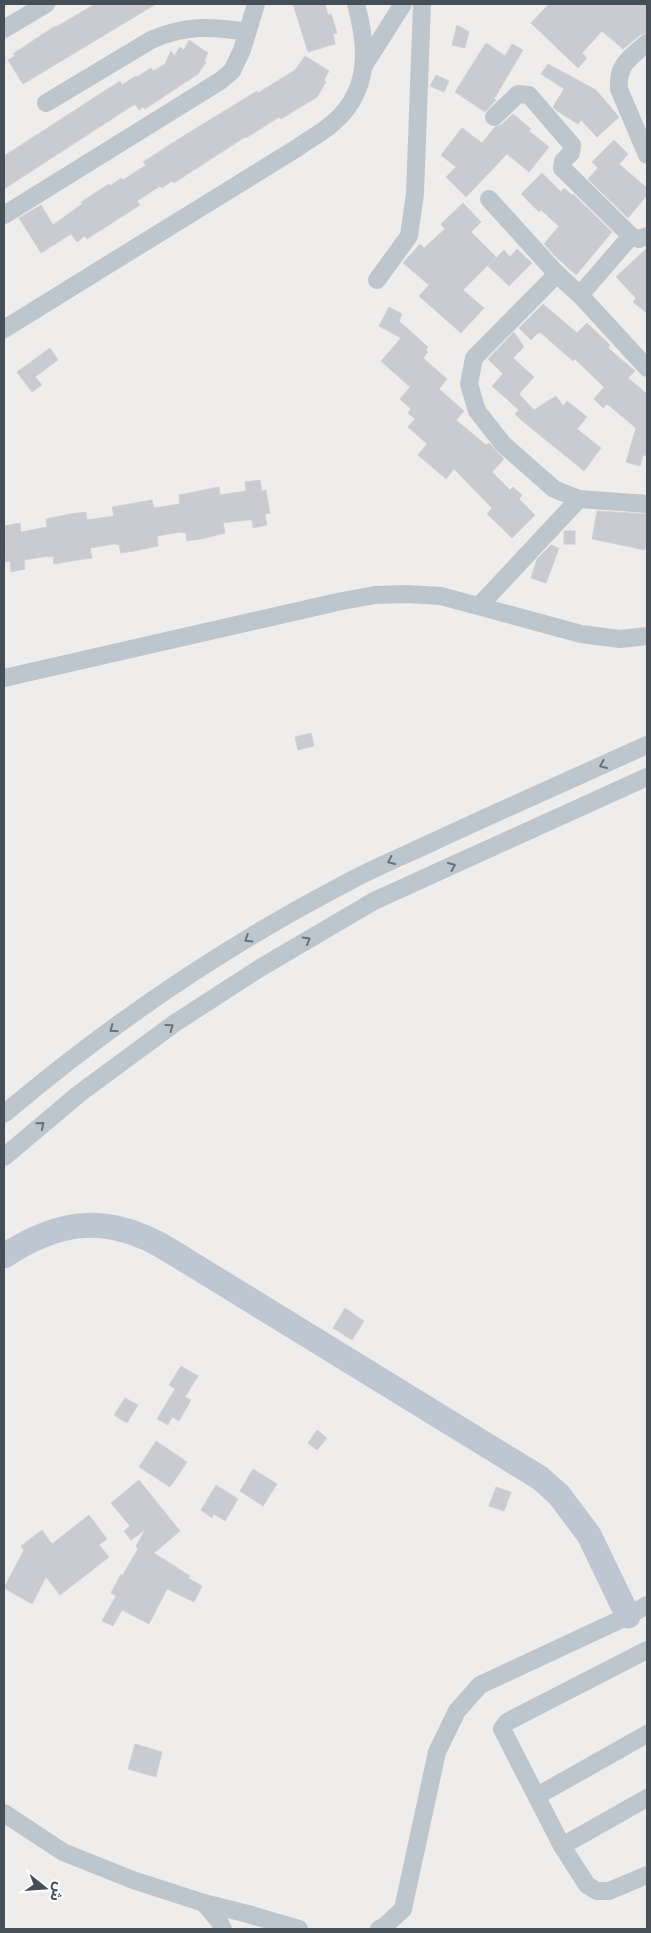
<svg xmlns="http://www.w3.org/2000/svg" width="651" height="1933" viewBox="0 0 651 1933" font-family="'Fira Sans','Noto Sans Arabic',sans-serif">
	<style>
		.building { fill: #cacbd0; stroke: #d0d2d7 }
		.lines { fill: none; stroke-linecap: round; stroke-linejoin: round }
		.street { stroke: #bec6cd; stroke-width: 18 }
		.secondary { stroke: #bec6d1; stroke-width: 25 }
		.oneway { stroke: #6a727a }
	</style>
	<rect width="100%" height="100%" fill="#efecec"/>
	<g class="building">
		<path d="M95 4H156L23 84 8 60 15 56 13 54 55 26 56 27Z"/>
		<path d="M293 4H325L328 15 331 14 337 33 333 34 335 44 308 52Z"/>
		<path d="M549 4H647V33L640 35 623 49 602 31 582 53 587 58 578 68 531 23Z"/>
		<path d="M457 25 469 32 465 48 452 45Z"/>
		<path d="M189 40 208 53 204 61 206 62 198 74 145 109 143 107 139 110 135 104 4 189V156L120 81 122 85 136 76 137 77 151 68 153 71 165 64 171 51 174 56 180 47 184 50Z"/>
		<path d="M486 43 505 56 512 44 523 50 494 99 496 100 485 112 455 92Z"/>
		<path d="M305 56 329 71 324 80 326 82 317 97 281 119 279 117 246 138 245 137 174 183 172 181 162 188 160 186 137 201 140 205 87 239 85 236 77 242 71 234 41 253 19 218 41 205 53 225 82 204 81 202 109 184 110 186 121 178 123 180 146 165 143 162 177 140 257 91 258 93 295 70Z"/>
		<path d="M548 64 596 90 619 117 597 137 581 120 578 124 557 111 553 107 564 89 541 74Z"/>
		<path d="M436 75 449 81 444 92 430 86Z"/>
		<path d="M513 114 531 129 529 131 549 147 529 172 507 154 466 197 446 177 456 167 441 155 462 128 482 143 495 127 501 125Z"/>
		<path d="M614 140 628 154 619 164 647 188V195L628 218 588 179 598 168 592 162Z"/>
		<path d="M542 173 561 192 564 188 572 195 573 194 612 232 576 275 557 258 544 244 559 226 541 210 539 212 521 194Z"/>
		<path d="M463 203 481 222 471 232 496 257 463 290 484 308 461 333 419 296 429 285 403 263 420 244 424 248 445 229 441 224Z"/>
		<path d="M647 248V313L633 302 636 298 616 277Z"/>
		<path d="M517 249 532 263 509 286 488 266 504 250 510 257Z"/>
		<path d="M543 304 577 333 587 323 610 345 608 348 635 371 628 378 647 394V456L643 455 640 466 626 462 636 428 607 404 603 408 594 399 604 387 575 359 573 361 541 333H538L531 340 519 328Z"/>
		<path d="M389 307 402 314 399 321 428 347 426 350 428 352 423 358 447 379 439 389 464 411 456 420 486 445 489 443 504 459 492 472 510 490 513 487 522 495 519 499 535 515 512 538 487 514 492 508 454 469 446 479 418 455 427 444 408 427 415 419 408 413 411 409 400 399 410 387 381 361 401 338 379 326Z"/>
		<path d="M514 332 524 347 513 358 534 377 519 394 534 410 556 396 563 406 567 401 587 417 577 429 601 448 584 471 520 419 515 414 519 410 492 386 503 374 488 359Z"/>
		<path d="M50 348 58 360 35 377 42 385 32 392 17 372Z"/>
		<path d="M260 480 262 491 266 490 270 513 265 514 267 525 253 528 252 520H246L223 523 225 533 201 539 187 541 186 533 180 532 157 536 158 546 134 551 121 553 119 545 114 544 90 548 92 558 78 560 54 564 53 556 48 557V556L24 560 25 569 11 572 10 561 5 562 4 537H6L4 526 20 523 21 532 47 527 46 519 70 514 86 512 87 520 114 516 112 507 152 500 154 508 180 504 179 495 219 487 220 495 246 491 245 482Z"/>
		<path d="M597 511 647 514V540L645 550 592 539Z"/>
		<rect x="564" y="531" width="11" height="13"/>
		<path d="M551 545 559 548 546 583 531 578 537 559Z"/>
		<path d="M311 733 314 746 298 750 295 737Z"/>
		<path d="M345 1308 364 1321 352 1340 333 1328Z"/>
		<path d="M181 1366 198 1376 185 1397 191 1400 179 1421 172 1417 168 1425 157 1419 175 1389 169 1385Z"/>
		<path d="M125 1398 138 1405 127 1423 114 1415Z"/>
		<path d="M317 1430 327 1438 317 1450 308 1443Z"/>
		<path d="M156 1441 187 1462 170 1487 139 1467Z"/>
		<path d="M253 1469 277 1484 263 1506 240 1491Z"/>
		<path d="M139 1480 180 1531 154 1553 190 1576 188 1578 202 1586 194 1602 167 1589 149 1624 122 1610 113 1626 102 1621 116 1596 111 1593 121 1574 122 1576 138 1549 136 1546 145 1530 131 1540 124 1531 130 1526 111 1503Z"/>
		<path d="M216 1485 238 1499 225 1521 214 1514 212 1518 201 1510Z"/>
		<path d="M496 1487 511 1492 504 1511 489 1506Z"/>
		<path d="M89 1515 107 1539 99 1545 109 1557 60 1595 46 1577 32 1604 4 1588 24 1550 21 1546 42 1530 52 1544Z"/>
		<path d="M135 1744 162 1752 156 1777 128 1769Z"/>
	</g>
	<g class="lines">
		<g class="street">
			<path d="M4 29 46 4"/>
			<path d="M647 43C630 57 617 65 619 89L647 155"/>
			<path d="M365 64 403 4"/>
			<path d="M46 103 151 40C185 25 211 26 247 32"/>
			<path d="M494 117 518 94 529 95 572 145 571 153 563 161 562 168 631 236"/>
			<path d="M489 199 557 274"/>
			<path d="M4 215 220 81 232 71 242 50 256 4"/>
			<path d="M377 280 409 236 415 194 422 4"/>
			<path d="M580 295 631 236 639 239 647 236"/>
			<path d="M4 329 297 148C312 137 331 128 343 113 371 81 366 41 356 4"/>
			<path d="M647 368 580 295 557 274 474 358 469 384 477 411 503 444 554 489 579 499 647 504"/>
			<path d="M479 606 579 499"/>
			<path d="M4 678 342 601 375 595 406 594 441 596 581 634 620 639 647 636"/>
			<path d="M4 1114C109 1025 225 946 348 882 376 867 405 855 433 842 504 809 576 777 647 745"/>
			<path d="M4 1157 80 1093 175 1023 260 968 374 901 647 777"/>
			<path d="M647 1650 507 1722 502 1729 562 1846 587 1885 597 1891H609L647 1875"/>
			<path d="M537 1796 647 1734"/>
			<path d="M4 1813 63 1852 133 1880 204 1903 219 1921 223 1929"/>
			<path d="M562 1846 647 1798"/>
			<path d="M204 1903 248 1914 299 1929"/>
			<path d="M379 1929 385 1926 403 1909 437 1752 457 1711 480 1685 628 1616 647 1605"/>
		</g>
		<path class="secondary" d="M4 1256C59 1220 105 1214 164 1247L540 1478 559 1495 589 1535 628 1616"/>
	</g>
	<defs><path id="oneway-chevron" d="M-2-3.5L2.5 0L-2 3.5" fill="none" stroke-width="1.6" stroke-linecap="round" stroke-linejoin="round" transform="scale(1.25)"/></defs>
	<g class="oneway">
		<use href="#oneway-chevron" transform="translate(603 765) rotate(156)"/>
		<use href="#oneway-chevron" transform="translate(391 861) rotate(155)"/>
		<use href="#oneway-chevron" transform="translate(452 866) rotate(-25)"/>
		<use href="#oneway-chevron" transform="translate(248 939) rotate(148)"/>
		<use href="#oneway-chevron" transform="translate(307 940) rotate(-30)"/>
		<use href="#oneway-chevron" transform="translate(170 1027) rotate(-36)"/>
		<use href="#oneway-chevron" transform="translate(113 1029) rotate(143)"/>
		<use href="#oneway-chevron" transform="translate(41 1125) rotate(-40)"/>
	</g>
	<rect width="651" height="1933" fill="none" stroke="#464e57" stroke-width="10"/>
	<g transform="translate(45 1888) rotate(107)" stroke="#ffffff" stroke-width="4" paint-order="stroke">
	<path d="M0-4L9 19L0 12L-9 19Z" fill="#464e57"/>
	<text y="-8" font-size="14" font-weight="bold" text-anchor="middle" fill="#464e57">ش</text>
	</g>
</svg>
